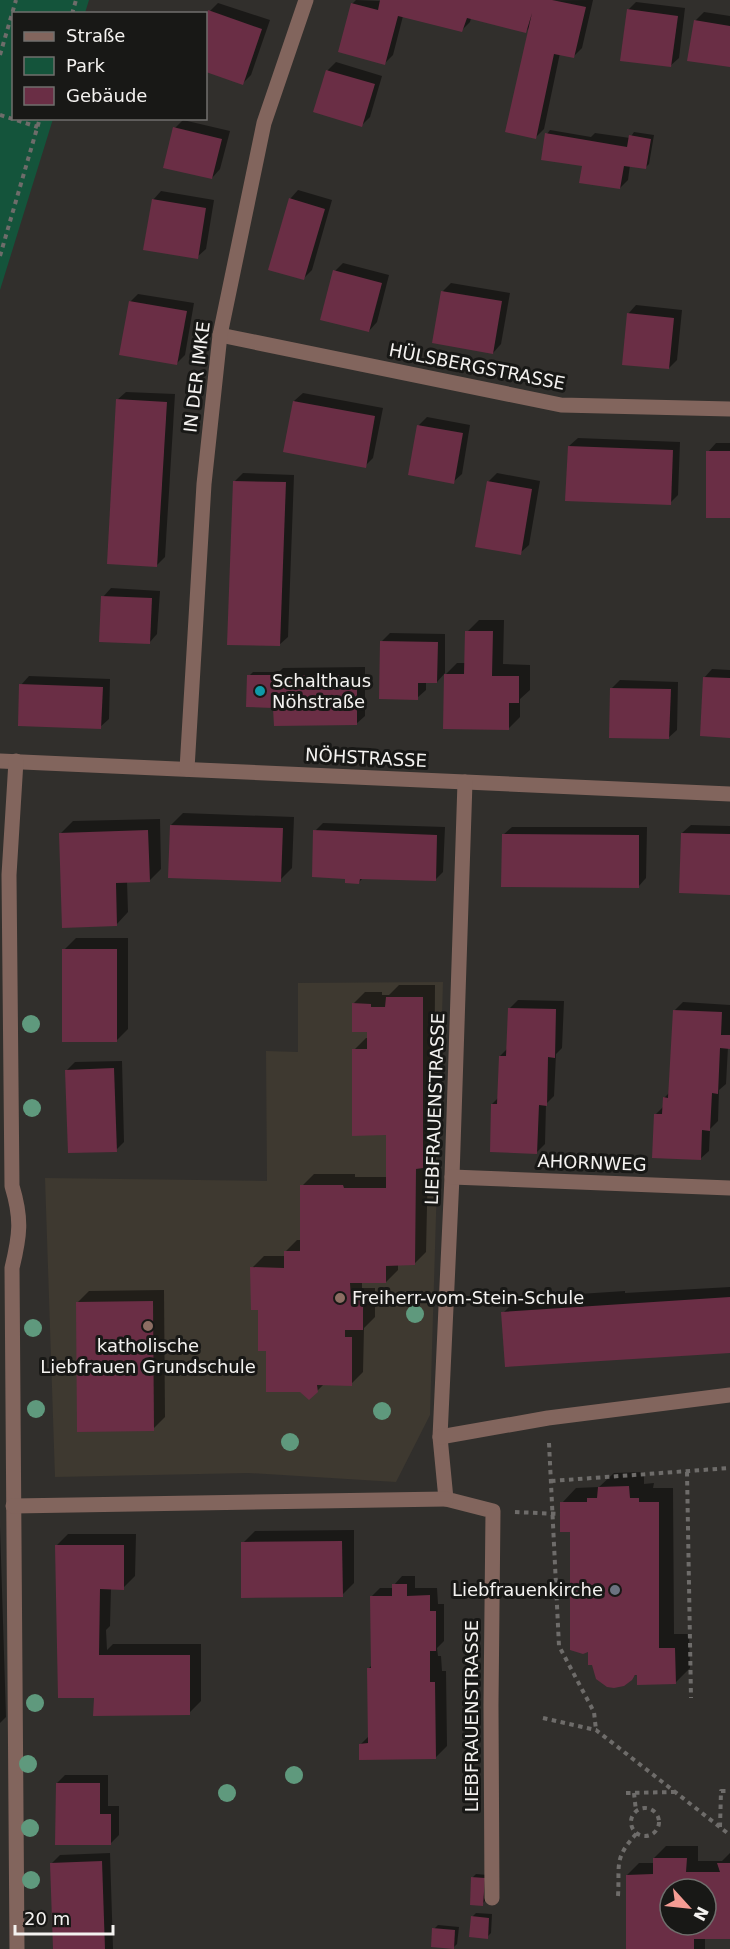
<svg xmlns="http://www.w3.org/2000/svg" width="730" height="1949" viewBox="0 0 730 1949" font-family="'DejaVu Sans',sans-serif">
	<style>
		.built { fill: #3e3930 }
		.green { fill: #14543b }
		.shadow { fill: #0007; fill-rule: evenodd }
		.building { fill: #6a2e45; fill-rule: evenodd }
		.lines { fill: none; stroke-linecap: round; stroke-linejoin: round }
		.path { stroke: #6e6c6a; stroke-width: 4; stroke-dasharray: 4.5 4.5; stroke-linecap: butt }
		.street { stroke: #82655d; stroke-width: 15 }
		.tree { fill: #5f997d }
		.culture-dot { fill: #0f9aa8; stroke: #181816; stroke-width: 2 }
		.education-dot { fill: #8d6e63; stroke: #181816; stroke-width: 2 }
		.worship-dot { fill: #6b7280; stroke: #181816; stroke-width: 2 }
		.labels { text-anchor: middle; stroke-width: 6; stroke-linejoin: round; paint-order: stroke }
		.street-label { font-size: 18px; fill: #f4f2f0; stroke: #181816 }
		.poi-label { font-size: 18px; fill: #f4f2f0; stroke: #181816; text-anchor: start }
	</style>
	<rect width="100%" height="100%" fill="#312f2c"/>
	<path class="built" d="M443 982 430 1415 396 1482 248 1473 55 1477 45 1178 267 1181 266 1051 298 1052V983Z"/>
	<path class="green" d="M0 0H89L85 13 14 14V118L53 119 0 290Z"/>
	<g class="shadow">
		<path d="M356 0 382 1 593 0 582 48 574 56 560 53 544 129 536 137 530 27 525 32 471 18 470 22 462 30 403 16 393 55 385 63 352 4Z"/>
		<path d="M636 2 685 8 679 58 670 66 628 10Z"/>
		<path d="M218 3 270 20 251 75 243 83 206 71V24L210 11Z"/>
		<path d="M704 12 730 16V65L695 21Z"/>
		<path d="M336 62 382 76 370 117 362 125 315 111 328 70Z"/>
		<path d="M183 120 230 131 220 169 212 178 175 128Z"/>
		<path d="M550 130 591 137 595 133 630 138 634 132 654 135 649 164 645 168 630 165 628 180 620 188 547 134Z"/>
		<path d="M298 190 332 200 312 270 303 279 290 199Z"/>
		<path d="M161 191 214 200 206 249 197 257 153 200Z"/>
		<path d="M343 263 389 275 377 322 369 331 335 271Z"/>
		<path d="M451 283 510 293 501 344 493 353 443 291Z"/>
		<path d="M138 294 194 303 185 355 176 364 130 302Z"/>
		<path d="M636 305 682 310 677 360 669 368 628 314Z"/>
		<path d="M126 392 175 394 165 557 157 565 117 400Z"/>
		<path d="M303 393 383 408 373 458 365 466 294 401Z"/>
		<path d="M427 417 470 425 462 474 453 482 419 425Z"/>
		<path d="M578 438 680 442 678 495 670 503 569 446Z"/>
		<path d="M716 443H730V517L708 452Z"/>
		<path d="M243 473 294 475 288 637 279 645 235 481Z"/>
		<path d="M497 473 540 481 529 545 520 553 488 482Z"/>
		<path d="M111 588 160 591 157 634 149 643 103 597Z"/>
		<path d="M479 620H504L503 664 530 665V690L520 699V717L508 729 445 675 457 663H466L467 632Z"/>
		<path d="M390 633 445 634V673L437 682H426V690L417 698 381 642Z"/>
		<path d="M365 667V716L356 724 275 705 249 676 253 672H279L283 668Z"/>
		<path d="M712 669 730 670V736L704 678Z"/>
		<path d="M29 676 110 679 109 719 100 727 21 685Z"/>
		<path d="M620 680 678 682 677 730 668 738 612 688Z"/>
		<path d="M183 813 294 817 292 868 280 880 171 825Z"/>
		<path d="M160 819 161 869 149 881H127L128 912 116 925 61 833 73 821Z"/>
		<path d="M323 823 445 827 443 872 435 880 364 877 359 882 346 877 315 831Z"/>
		<path d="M691 825 730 826V893L682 833Z"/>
		<path d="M512 827H647L646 878 638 887 503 835Z"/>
		<path d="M76 938H128V1029L116 1041 64 950Z"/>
		<path d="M399 985H435L434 1154 428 1161 426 1252 414 1264H398V1270L386 1282H362V1288H375V1317L364 1328 363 1372 351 1384H324L317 1391 267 1349 252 1268 264 1256H285V1252L297 1240H301L302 1186 314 1174H355V1177H387L388 1133 354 1050 366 1038H368V1031L353 1004 365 992H382V995H389Z"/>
		<path d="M518 1000 564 1001 562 1048 556 1054 554 1096 546 1104 545 1144 537 1152 492 1104 499 1097 500 1056 508 1048 510 1008Z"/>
		<path d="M683 1002 730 1005V1047H728L726 1084 719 1090 718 1121 710 1129 709 1151 700 1159 656 1114 664 1106V1098L670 1092 675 1010Z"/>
		<path d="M122 1061 124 1142 116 1150 67 1070 75 1062Z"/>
		<path d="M730 1287V1351L503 1313 518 1298 625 1291V1293Z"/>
		<path d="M164 1290 165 1417 153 1429 77 1303 89 1291Z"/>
		<path d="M644 1472V1484L654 1483 653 1488H673L674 1634H689L690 1668 675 1683 639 1672 631 1679 590 1650 572 1530 562 1503 576 1488 599 1487 614 1473Z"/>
		<path d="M0 1527 6 1717 0 1723Z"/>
		<path d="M354 1530V1583L342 1595 243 1543 255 1531Z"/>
		<path d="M68 1534H136L135 1576 123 1588H111L110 1626 106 1630 107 1650 113 1644H201V1701L189 1713 95 1699 56 1546Z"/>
		<path d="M402 1576H415V1588H437L438 1604H444V1641L437 1648 438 1656H441L442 1671H446L447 1746 435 1758 361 1744 369 1736 368 1669 373 1664 372 1596 380 1588H394V1585Z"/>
		<path d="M65 1775H108V1806H119V1835L110 1844 57 1783Z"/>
		<path d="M666 1846H698V1861H722L730 1853V1937L705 1938V1949H627V1875L639 1863H654V1858ZM670 1889H706V1925H670Z"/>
		<path d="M110 1853 113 1949H54L52 1863 60 1855Z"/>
		<path d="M476 1874 488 1875 486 1900 482 1904 472 1878Z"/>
		<path d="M476 1913 492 1914 491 1933 487 1937 472 1917Z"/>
		<path d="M438 1925 459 1927 457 1944 453 1948 434 1929Z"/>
	</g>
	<g class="building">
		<path d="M380 0H552L586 7 574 58 554 54 536 139 505 132 532 13 526 33 467 18 462 32 398 16 385 65 338 52 351 3 378 10Z"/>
		<path d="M627 9 678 16 671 67 620 61Z"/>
		<path d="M208 10 262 29 243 85 206 72V19Z"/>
		<path d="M694 20 730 26V67L687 61Z"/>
		<path d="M326 70 375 84 362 127 313 112Z"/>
		<path d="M173 127 222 139 212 179 163 168Z"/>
		<path d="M545 133 627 147 629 135 651 139 646 169 624 166 620 189 579 183 582 166 541 160Z"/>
		<path d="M289 198 325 209 304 280 268 270Z"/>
		<path d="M152 199 206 208 198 259 143 250Z"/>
		<path d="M333 270 382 283 369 332 320 320Z"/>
		<path d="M441 291 502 301 493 354 432 343Z"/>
		<path d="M129 301 187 311 177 365 119 355Z"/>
		<path d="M627 313 674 318 669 369 622 365Z"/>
		<path d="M116 399 167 402 157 567 107 564Z"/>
		<path d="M293 401 375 416 366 468 283 452Z"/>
		<path d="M417 425 463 433 454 484 408 475Z"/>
		<path d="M568 446 673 450 671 505 565 501Z"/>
		<rect x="706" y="451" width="24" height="67"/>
		<path d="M233 481 286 482 280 646 227 645Z"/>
		<path d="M487 481 532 489 521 555 475 547Z"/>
		<path d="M101 596 152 598 150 644 99 642Z"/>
		<path d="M465 631H493L492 676H519V703H509V730L443 729 444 674H464Z"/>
		<path d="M380 641 438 642 437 683H418V700L379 699Z"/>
		<path d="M247 675H357V725L274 726 273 708 246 707Z"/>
		<path d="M703 677 730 678V738L700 736Z"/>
		<path d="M19 684 103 687 101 729 18 726Z"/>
		<path d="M610 688 671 689 669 739 609 738Z"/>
		<path d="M170 825 283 828 281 882 168 878Z"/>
		<path d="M148 830 150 882 116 883 117 926 62 928 59 833Z"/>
		<path d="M313 830 437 835 436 881 360 879 359 884 345 883V879L312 877Z"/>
		<path d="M681 833 730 834V895L679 893Z"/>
		<path d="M502 834 639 835V888L501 887Z"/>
		<rect x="62" y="949" width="55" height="93"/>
		<path d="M386 997H423V1168L416 1169 415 1265 386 1266V1283H350L351 1299H363V1330H345V1337H352V1386L317 1385 318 1392 309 1400 300 1392H266V1351H258V1310H251L250 1267 284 1268V1251H300V1185H343L344 1188H386V1135L352 1136V1049H367V1032H352V1003L371 1004V1007H385Z"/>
		<path d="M508 1008 556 1009 555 1058 548 1057 547 1106 539 1105 537 1154 490 1152 491 1104H497L499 1056H506Z"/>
		<path d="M673 1010 722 1012 721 1035H730V1049L720 1048 718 1094 712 1093 710 1131 702 1130 701 1160 652 1158 654 1114H662L663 1097 668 1098Z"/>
		<path d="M114 1068 117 1152 68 1153 65 1070Z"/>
		<path d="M730 1297V1353L505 1367 501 1312Z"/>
		<path d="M153 1301 154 1431 77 1432 76 1302Z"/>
		<path d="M629 1486 630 1498H639V1502H659V1648H675L676 1684 637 1685V1675H635L632 1680 624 1686 614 1688 607 1687 596 1679 592 1665H588V1652L583 1654 570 1650V1532H560V1502H587V1498H597L598 1487Z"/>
		<path d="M342 1541 343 1597 241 1598V1542Z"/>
		<path d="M55 1545H124V1590L100 1589 99 1655H190V1715L93 1716 94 1698H58Z"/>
		<path d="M392 1584H407V1596L430 1595V1611H436V1651H430V1682H435L436 1759 359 1760V1744L368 1743 367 1668H371L370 1596H392Z"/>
		<path d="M56 1783H100V1814H111V1845H55Z"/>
		<path d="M653 1858H687L686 1872H720L717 1863H730V1939H694V1949H626V1875L653 1874ZM670 1889H706V1925H670Z"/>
		<path d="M102 1861 105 1949H53L50 1863Z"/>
		<path d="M471 1877 485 1878 483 1906 470 1905Z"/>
		<path d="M471 1916 489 1918 488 1939 469 1937Z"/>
		<path d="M432 1928 455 1930 454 1949 431 1947Z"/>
	</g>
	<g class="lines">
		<g class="path">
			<path d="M72 14 76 0"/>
			<path d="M0 55 16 0"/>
			<path d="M0 115 38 127"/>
			<path d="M0 256 40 118"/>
			<path d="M549 1443 559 1646 594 1712 596 1730"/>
			<path d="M687 1472 691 1698"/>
			<path d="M551 1481 730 1468"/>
			<path d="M515 1512 560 1514"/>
			<path d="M543 1718 596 1730 730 1835"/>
			<path d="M626 1793 674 1792"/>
			<path d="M634 1793 636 1811"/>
			<circle cx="645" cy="1822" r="14"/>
			<path d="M720 1827 721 1791H730"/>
			<path d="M618 1896C620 1865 613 1859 637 1833"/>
		</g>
		<g class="street">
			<path d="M220 335 561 405 730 409"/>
			<path d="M0 761 730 794"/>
			<path d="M16 761 9 875 12 1186C22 1219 20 1235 12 1268L17 1949"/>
			<path d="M187 769 204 484 220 335 264 123 306 0"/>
			<path d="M465 782 452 1177 440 1437 446 1499 493 1511 491 1705 492 1898"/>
			<path d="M452 1177 730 1188"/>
			<path d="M440 1437 548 1418 730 1395"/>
			<path d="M13 1506 446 1499"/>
		</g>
	</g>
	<g class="tree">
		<circle cx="31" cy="1024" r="9"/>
		<circle cx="32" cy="1108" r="9"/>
		<circle cx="415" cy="1314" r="9"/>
		<circle cx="33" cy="1328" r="9"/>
		<circle cx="36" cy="1409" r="9"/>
		<circle cx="382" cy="1411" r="9"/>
		<circle cx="290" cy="1442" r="9"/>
		<circle cx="35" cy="1703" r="9"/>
		<circle cx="28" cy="1764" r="9"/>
		<circle cx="294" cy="1775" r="9"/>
		<circle cx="227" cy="1793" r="9"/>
		<circle cx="30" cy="1828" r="9"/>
		<circle cx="31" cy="1880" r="9"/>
	</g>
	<circle class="culture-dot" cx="260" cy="691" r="6"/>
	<g class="education-dot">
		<circle cx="340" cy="1298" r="6"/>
		<circle cx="148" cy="1326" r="6"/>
	</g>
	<circle class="worship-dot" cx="615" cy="1590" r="6"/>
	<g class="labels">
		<g class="street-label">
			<text transform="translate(477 367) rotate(11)" y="6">HÜLSBERGSTRASSE</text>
			<text transform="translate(197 377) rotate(-83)" y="6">IN DER IMKE</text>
			<text transform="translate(366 758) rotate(3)" y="6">NÖHSTRASSE</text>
			<text transform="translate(435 1109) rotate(-88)" y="6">LIEBFRAUENSTRASSE</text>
			<text transform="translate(592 1163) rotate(2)" y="6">AHORNWEG</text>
			<text transform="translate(472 1716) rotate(-90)" y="6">LIEBFRAUENSTRASSE</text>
		</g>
		<g class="poi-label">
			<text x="272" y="687">Schalthaus<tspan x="272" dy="21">Nöhstraße</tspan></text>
			<text x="352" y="1304">Freiherr-vom-Stein-Schule</text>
			<text x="148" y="1352" text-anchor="middle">katholische<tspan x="148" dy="21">Liebfrauen Grundschule</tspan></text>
			<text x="603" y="1596" text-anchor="end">Liebfrauenkirche</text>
		</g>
	</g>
	<rect x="12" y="12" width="195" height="108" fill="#181816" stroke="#706f6d" stroke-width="1.5"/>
	<rect x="24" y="32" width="30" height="9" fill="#82655d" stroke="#706f6d" stroke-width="1.5"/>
	<text x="66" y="42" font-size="18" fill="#f4f2f0">Straße</text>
	<rect x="24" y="57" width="30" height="18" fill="#14543b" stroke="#706f6d" stroke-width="1.5"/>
	<text x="66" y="72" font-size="18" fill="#f4f2f0">Park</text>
	<rect x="24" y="87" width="30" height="18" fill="#6a2e45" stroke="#706f6d" stroke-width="1.5"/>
	<text x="66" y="102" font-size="18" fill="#f4f2f0">Gebäude</text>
	<g transform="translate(688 1907) rotate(117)"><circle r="28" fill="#181816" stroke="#706f6d" stroke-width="1.5"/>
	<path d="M0-4.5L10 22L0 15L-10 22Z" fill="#f59c94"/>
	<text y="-9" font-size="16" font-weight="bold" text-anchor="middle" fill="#f4f2f0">N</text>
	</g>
	<path d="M15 1925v9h98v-9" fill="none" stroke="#f4f2f0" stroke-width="3"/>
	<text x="24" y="1925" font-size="18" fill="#f4f2f0" stroke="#181816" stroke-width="4.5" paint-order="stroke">20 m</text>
</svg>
